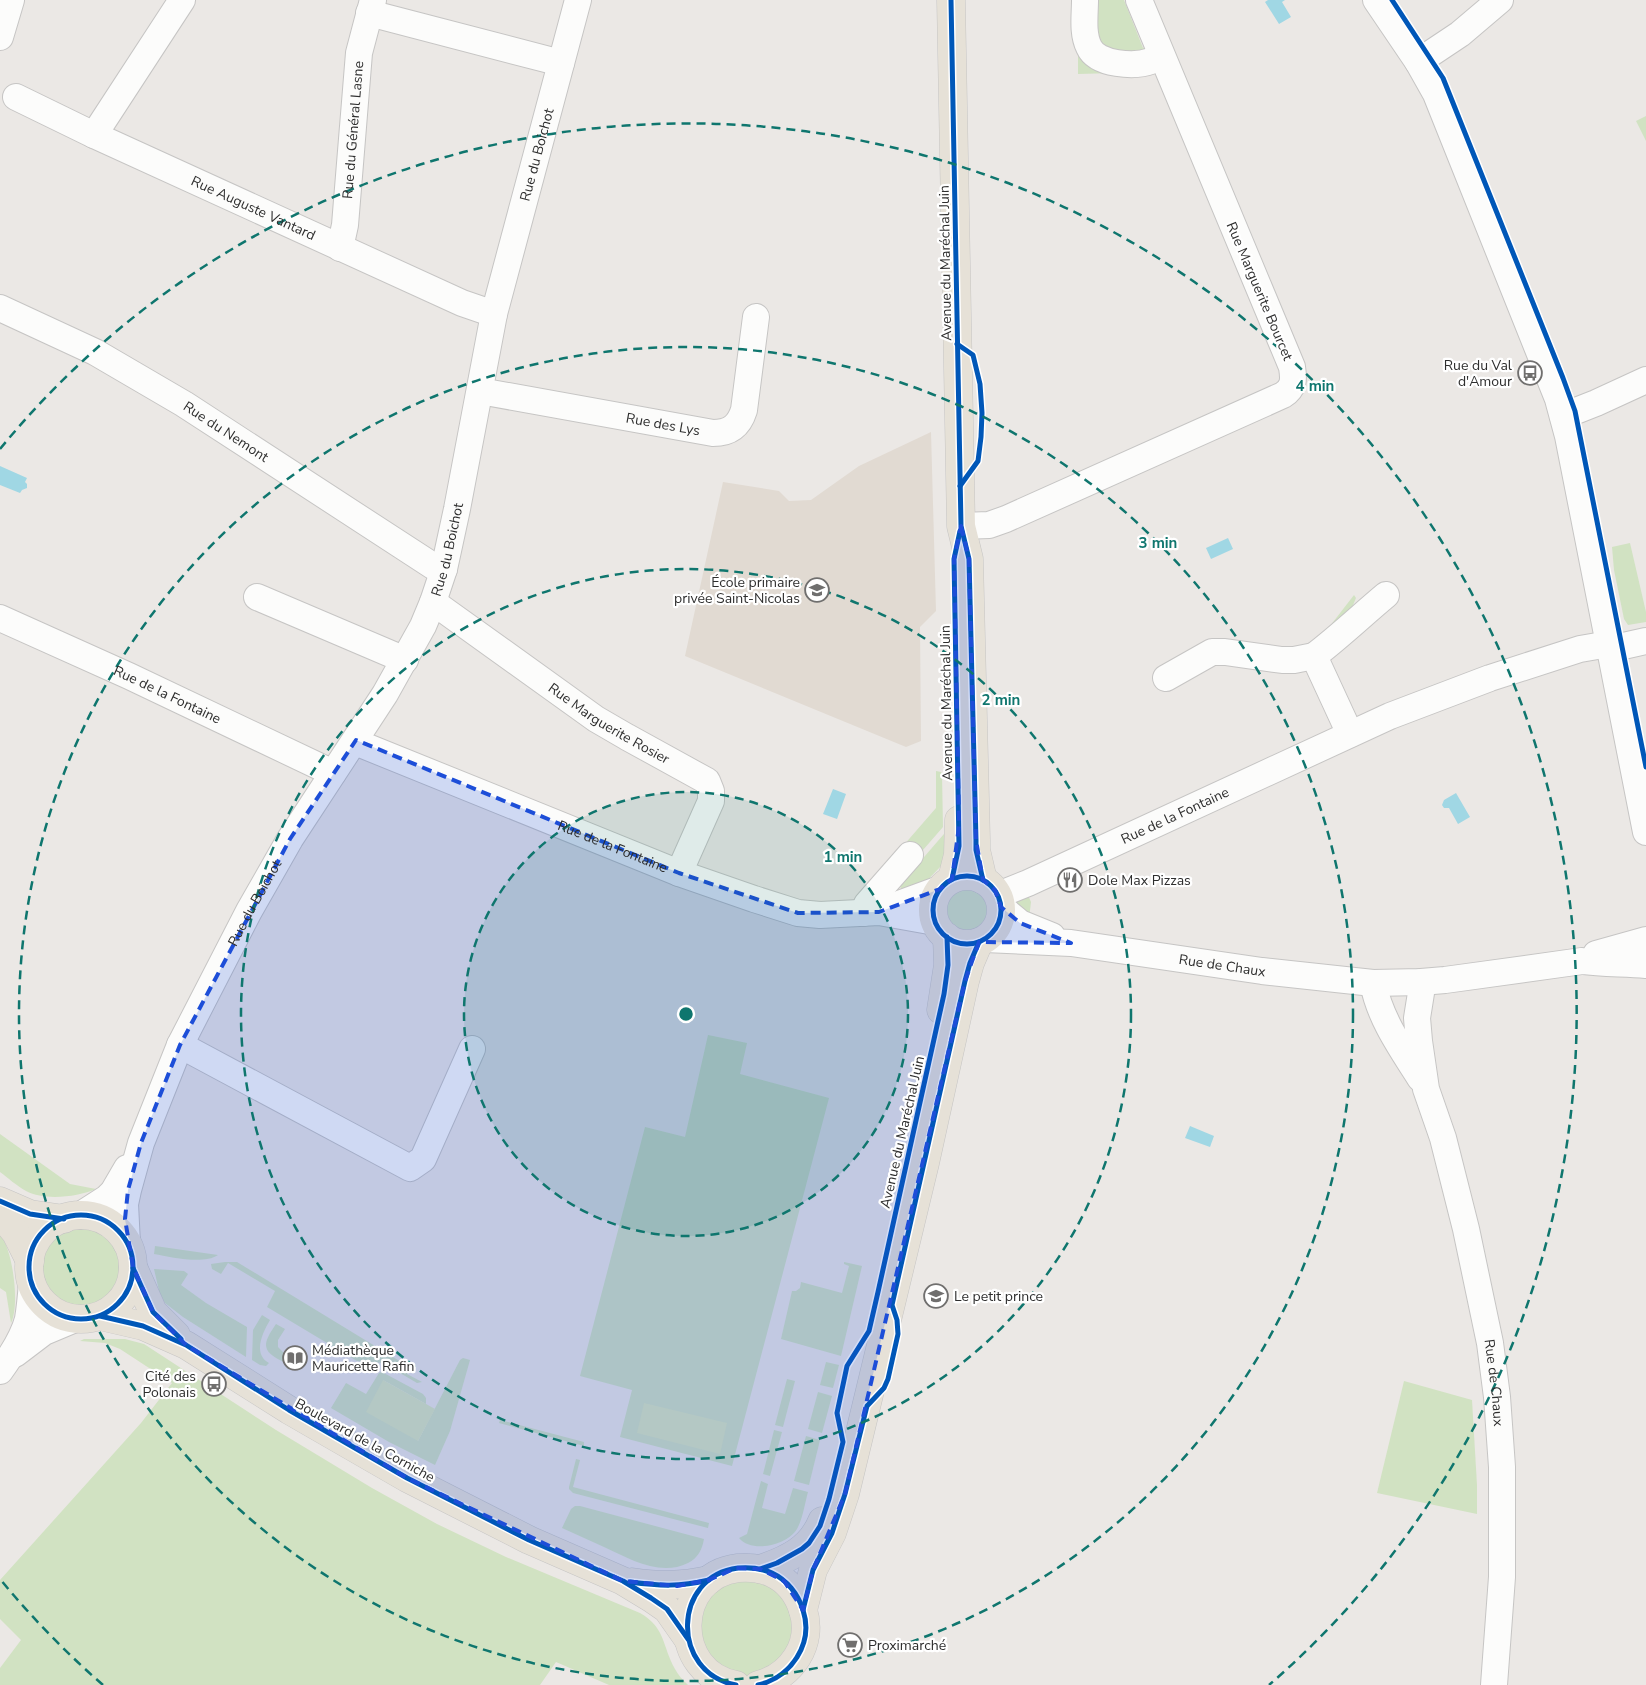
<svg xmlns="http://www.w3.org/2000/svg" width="1646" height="1685" viewBox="0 0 1646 1685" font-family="'Nunito Sans',sans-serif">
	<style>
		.education { fill: #e1dad2 }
		.green { fill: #d1e2c2 }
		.pitch { fill: #dae6c0 }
		.water { fill: #a0d7e4 }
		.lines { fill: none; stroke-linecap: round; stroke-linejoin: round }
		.minor-casing { stroke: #c6c5c4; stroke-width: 28 }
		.major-casing { stroke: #c6c5c4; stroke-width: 29 }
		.minor { stroke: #fcfcfb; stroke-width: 26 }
		.major { stroke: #e6e1d7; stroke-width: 28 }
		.cycleway-casing { stroke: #fff; stroke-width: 8 }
		.cycleway { stroke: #0057b8; stroke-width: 5 }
		.marked { fill: #1d4ed8; fill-opacity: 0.2; stroke: #1d4ed8; stroke-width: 4; stroke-dasharray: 10 6; stroke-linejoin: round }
		.ring { fill: none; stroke: #0f766e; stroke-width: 2.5; stroke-dasharray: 9 6 }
		.labels { text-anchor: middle; stroke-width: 4.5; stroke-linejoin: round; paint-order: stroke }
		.street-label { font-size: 14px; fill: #2e2e2e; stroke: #fff }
		.poi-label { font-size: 14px; fill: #2e2e2e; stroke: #fff; text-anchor: start }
		.centre { fill: #0f766e; stroke: #fff; stroke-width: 2.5 }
		.ring-label { font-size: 15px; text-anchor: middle; font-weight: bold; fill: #0f766e; stroke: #fff; stroke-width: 4.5; stroke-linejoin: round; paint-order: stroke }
	</style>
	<rect width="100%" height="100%" fill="#ebe8e5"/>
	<path class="education" d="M931 432 936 611 920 627 921 741 906 747 685 656 723 482 779 491 789 501 811 500 859 466Z"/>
	<g class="green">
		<path d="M1090 0H1124L1143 48 1151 45 1149 53 1098 48Z"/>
		<path d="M1078 53 1153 72 1078 74Z"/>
		<path d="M1646 116V141L1636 121Z"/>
		<path d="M1630 543 1646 612V622L1628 625 1624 619 1614 570 1612 547Z"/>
		<path d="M1354 595 1356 598 1348 617 1332 630 1330 626Z"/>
		<path d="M936 771 941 772 942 774 943 827 916 858 903 846 936 808Z"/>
		<path d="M950 827 942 865 919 889 908 894 899 886Z"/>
		<circle cx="967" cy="910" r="24"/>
		<path d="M1027 893 1031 902 1029 919 1016 908 1015 901Z"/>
		<path d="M708 1035 747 1043 740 1074 829 1098 732 1466 620 1437 632 1390 580 1376 645 1127 685 1137Z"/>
		<path d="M0 1134 70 1184 96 1189C77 1197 45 1201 26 1191 17 1186 8 1178 0 1172Z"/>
		<circle cx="82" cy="1268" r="42"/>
		<path d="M0 1234C13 1250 20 1305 11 1323L6 1292 0 1288Z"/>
		<path d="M155 1246 218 1255C203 1265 171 1257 154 1254Z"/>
		<path d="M225 1262H237L411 1368 407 1374 422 1382 417 1383 383 1363 357 1361 267 1307 275 1291 228 1263 221 1274 212 1269 211 1264Z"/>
		<path d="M844 1262 862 1266 841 1356 781 1339 792 1291H796L800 1288 801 1282 842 1293 849 1266 844 1264Z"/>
		<path d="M154 1269 184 1271 188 1274 181 1285 206 1303 247 1327 246 1357 183 1317 165 1303 160 1295Z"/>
		<path d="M262 1315 270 1320C263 1332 252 1354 269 1363L266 1366 260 1365 252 1360 253 1330Z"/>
		<path d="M276 1324 285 1329 278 1340V1347L287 1356 284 1362C260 1351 263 1343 276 1324Z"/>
		<path d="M84 1339H125L144 1344 276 1430 372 1488 437 1524 506 1557 640 1613C666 1628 662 1646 675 1669 678 1675 683 1680 688 1685H609L556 1662 540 1685H0V1668L21 1640 0 1619V1580L141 1423 172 1383 120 1349 105 1343 80 1341Z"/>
		<path d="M463 1358 470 1360 450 1431 435 1465 389 1442 331 1408 346 1383 366 1394 379 1373 382 1372 423 1394 426 1398V1404L383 1380 418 1441 460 1360Z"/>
		<path d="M826 1362 839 1365 833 1388 820 1385Z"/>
		<path d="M787 1379 795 1381 783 1427 775 1425Z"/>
		<path d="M1404 1381 1472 1400 1477 1485V1514L1377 1493Z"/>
		<path d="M818 1392 832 1396 822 1433 808 1429Z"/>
		<path d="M500 1420 584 1442V1446L499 1423Z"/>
		<path d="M774 1430 782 1432 770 1476 763 1474Z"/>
		<path d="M806 1436 820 1440 809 1485 794 1481Z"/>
		<path d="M576 1459 580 1460 573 1487 709 1523 708 1528 573 1493 569 1489V1487Z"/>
		<path d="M761 1481 768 1484 762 1508 785 1514 793 1488 808 1492C805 1503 803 1517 798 1527 790 1545 752 1554 739 1538L747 1534Z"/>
		<path d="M575 1506H580L704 1539C702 1550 698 1558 688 1563 660 1577 630 1559 604 1547 590 1541 576 1534 562 1528L571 1509Z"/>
		<path d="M758 1578 775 1586 795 1619 786 1656 754 1676H741L707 1658 698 1615 720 1584Z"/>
	</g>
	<g class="pitch">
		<path d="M383 1380 435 1409 418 1441 366 1412Z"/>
		<path d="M644 1403 727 1423 720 1454 637 1433Z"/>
	</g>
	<g class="water">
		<path d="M1268 0H1285L1282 2 1291 17 1279 24 1265 2Z"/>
		<path d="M0 466 27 478 25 482 27 484V488L22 490 20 493 0 485Z"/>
		<path d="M1228 538 1233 549 1211 559 1206 548Z"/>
		<path d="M833 789 846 794 837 819 823 814Z"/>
		<path d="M1456 793 1470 817 1458 824 1449 808H1444L1442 805 1444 800Z"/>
		<path d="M1190 1126 1214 1136 1210 1147 1185 1138Z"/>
	</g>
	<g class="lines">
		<g class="minor-casing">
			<g id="minor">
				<path d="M1085 0C1085 15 1082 33 1089 47 1097 65 1135 67 1151 61 1154 60 1158 58 1161 56"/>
				<path d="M1376 0 1418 62 1436 94 1558 399 1568 436 1646 832"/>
				<path d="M369 13 561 63"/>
				<path d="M0 37 11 0"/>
				<path d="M1418 62 1460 34 1500 0"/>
				<path id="s1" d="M16 97 94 135 462 303 494 314"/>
				<path d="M94 135 182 0"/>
				<path id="s2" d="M340 248 345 225 359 53 373 0"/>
				<path id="s3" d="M0 308 95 352 184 404 433 566 444 569"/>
				<path id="s4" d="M480 391 713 433C730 433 739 426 744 410L756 317"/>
				<path d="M1563 416 1596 403 1646 380"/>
				<path d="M961 526 989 525 1006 519 1283 395C1294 388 1294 380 1292 367L1139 0"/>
				<path d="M257 597 405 660"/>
				<path id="s5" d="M433 602 596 719 627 737 707 781 711 791V801L679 873"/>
				<path id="s6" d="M0 618 129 676 333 773"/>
				<path d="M1610 649 1646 641"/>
				<path d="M1166 678 1212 652H1225L1282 660H1294L1314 656"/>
				<path d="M1350 734 1314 656C1339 637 1362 615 1386 595"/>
				<path id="s7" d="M356 740 365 746 679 873 754 899 798 913 820 915 879 912 935 922"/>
				<path id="s8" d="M998 895 1028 883 1390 716 1490 678 1580 649 1609 644"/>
				<path d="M1001 907 1020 923 1052 936"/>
				<path d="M880 911 940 889"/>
				<path d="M863 913 867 904 910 855"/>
				<path id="s9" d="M985 939 1071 943 1262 971 1373 983 1421 982 1445 980 1582 961C1603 964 1625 963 1646 965"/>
				<path d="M1596 954 1646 940"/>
				<path id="s10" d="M1421 982V993L1417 1018 1419 1041 1426 1089 1443 1138 1466 1229 1490 1343 1497 1397 1502 1467V1577L1494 1685"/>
				<path d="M1373 983C1380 1019 1401 1048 1420 1078"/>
				<path d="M180 1045 410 1168 423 1159 472 1049"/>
				<path d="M79 1216 107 1198 113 1192 127 1168"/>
				<path id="s11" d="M127 1244 125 1204 128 1190 141 1143 180 1045 249 911 290 839 385 694 423 626 433 602 444 569 457 509 494 314 578 0"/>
				<path d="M15 1354 44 1332 75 1319"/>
				<path d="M0 1371C11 1356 23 1338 28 1319 30 1307 31 1295 32 1283"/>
			</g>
		</g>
		<g class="major-casing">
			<g id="major">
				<path d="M951 0 961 526 969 559 976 840V850L983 880"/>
				<circle cx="967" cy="910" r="34"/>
				<path d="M952 879 958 855 959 820"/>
				<path d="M941 1010 948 965 947 937"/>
				<path d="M0 1201 30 1214 64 1219"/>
				<path d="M0 1213 16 1233 30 1261"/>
				<circle cx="81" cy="1267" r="52"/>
				<path d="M133 1267 153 1312 176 1335"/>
				<path d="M100 1316 143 1326 186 1345 289 1410 407 1478 529 1540 623 1581 651 1598 667 1609 688 1639"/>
				<path d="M760 1569C787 1560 811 1549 822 1521"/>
				<path d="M632 1582C660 1586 681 1586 709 1580"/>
				<path d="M803 1610 813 1570 832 1533 845 1494 925 1163 965 981 970 963 979 942"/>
				<path d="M736 1685C670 1673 672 1576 738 1568 750 1567 761 1568 772 1573 787 1580 798 1594 803 1610 814 1644 791 1677 758 1685"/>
			</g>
		</g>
		<use href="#minor" class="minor"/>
		<use href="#major" class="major"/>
		<g class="cycleway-casing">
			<g id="cycleway">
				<path d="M951 0 961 526 969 559 976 840V850L983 880"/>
				<path d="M1392 0 1443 78 1563 378 1575 411 1646 767"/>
				<path d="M957 344 973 355 980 384 982 413 981 437 978 461 960 486"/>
				<circle cx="967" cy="910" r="34"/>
				<path d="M952 879 959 846 954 559 960 531"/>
				<path d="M0 1201 30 1214 64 1219"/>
				<circle cx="81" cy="1267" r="52"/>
				<path d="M133 1268 153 1312 181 1339"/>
				<path d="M100 1316 143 1326 186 1345 289 1410 407 1478 529 1540 623 1581 651 1598 667 1609 688 1639"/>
				<path d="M760 1569 777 1563 802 1549 809 1543 820 1526 829 1499 843 1442 837 1413 847 1366 869 1331 878 1292 944 994 948 965 947 937"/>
				<path d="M630 1582C660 1586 679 1587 709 1580"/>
				<path d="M803 1610 813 1570 832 1533 845 1494 867 1406 884 1388 888 1379 898 1334 897 1320 892 1305 965 981 970 963 979 942"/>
				<path d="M736 1685C670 1673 672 1576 738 1568 750 1567 761 1568 772 1573 787 1580 798 1594 803 1610 814 1644 791 1677 758 1685"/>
			</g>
		</g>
		<use href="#cycleway" class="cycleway"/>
	</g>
	<path class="marked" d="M961 526 969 559 976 840 983 880 995 890 1001 907 1020 923 1071 943 979 942 965 981 845 1494 813 1570 803 1610 784 1581 760 1569 736 1568 709 1580 677 1586 623 1581 407 1478 186 1345 153 1312 133 1267 125 1219 128 1190 141 1143 180 1045 290 839 356 740 679 873 798 913 879 912 940 889 952 879 959 826 954 559Z"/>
	<circle cx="686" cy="1014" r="222" fill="#0f766e" fill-opacity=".12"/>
	<g class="ring">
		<circle cx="686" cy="1014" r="222"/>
		<circle cx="686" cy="1014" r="445"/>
		<circle cx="686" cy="1014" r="667"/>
		<path d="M103 1685A889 889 0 0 1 0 1579M0 449A889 889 0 1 1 1269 1685"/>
	</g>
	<defs>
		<g id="bus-ring" transform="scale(1.25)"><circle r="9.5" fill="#fff" stroke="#706f6e" stroke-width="1.5"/><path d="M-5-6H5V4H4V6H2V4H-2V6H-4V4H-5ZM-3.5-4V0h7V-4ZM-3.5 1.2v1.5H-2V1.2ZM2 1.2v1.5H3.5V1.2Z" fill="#706f6e"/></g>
		<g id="school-ring" transform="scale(1.25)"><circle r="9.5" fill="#fff" stroke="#706f6e" stroke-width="1.5"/><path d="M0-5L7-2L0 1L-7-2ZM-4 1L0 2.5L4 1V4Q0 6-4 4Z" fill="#706f6e"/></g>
		<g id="restaurant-ring" transform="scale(1.25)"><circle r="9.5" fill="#fff" stroke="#706f6e" stroke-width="1.5"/><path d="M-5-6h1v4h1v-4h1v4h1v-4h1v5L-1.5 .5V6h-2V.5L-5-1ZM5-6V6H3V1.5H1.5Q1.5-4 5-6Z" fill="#706f6e"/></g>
		<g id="library-ring" transform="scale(1.25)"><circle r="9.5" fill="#fff" stroke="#706f6e" stroke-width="1.5"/><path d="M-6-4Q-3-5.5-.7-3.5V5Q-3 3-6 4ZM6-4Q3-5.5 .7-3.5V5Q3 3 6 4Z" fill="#706f6e"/></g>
		<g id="supermarket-ring" transform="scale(1.25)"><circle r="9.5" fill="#fff" stroke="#706f6e" stroke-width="1.5"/><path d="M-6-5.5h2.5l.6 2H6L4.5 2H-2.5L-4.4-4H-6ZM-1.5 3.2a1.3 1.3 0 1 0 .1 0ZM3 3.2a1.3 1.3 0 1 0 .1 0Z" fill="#706f6e"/></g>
	</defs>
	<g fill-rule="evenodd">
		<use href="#bus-ring" x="1530" y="373"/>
		<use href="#school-ring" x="817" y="590"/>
		<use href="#restaurant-ring" x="1070" y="880"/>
		<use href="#school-ring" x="936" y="1296"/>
		<use href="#library-ring" x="295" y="1358"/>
		<use href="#bus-ring" x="214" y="1384"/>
		<use href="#supermarket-ring" x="850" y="1645"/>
	</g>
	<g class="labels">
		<g class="street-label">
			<text dy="5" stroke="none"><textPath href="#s2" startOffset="119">Rue du Général Lasne</textPath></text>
			<text dy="5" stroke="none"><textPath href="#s11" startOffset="1179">Rue du Boichot</textPath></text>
			<text dy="5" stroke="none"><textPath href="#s1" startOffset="262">Rue Auguste Vantard</textPath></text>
			<text transform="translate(945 263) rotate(-91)" y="5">Avenue du Maréchal Juin</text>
			<text transform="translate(1260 291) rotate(67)" y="5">Rue Marguerite Bourcet</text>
			<text dy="5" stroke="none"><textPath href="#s4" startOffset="186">Rue des Lys</textPath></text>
			<text dy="5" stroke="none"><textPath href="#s3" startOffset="258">Rue du Nemont</textPath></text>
			<text dy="5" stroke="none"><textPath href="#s11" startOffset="774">Rue du Boichot</textPath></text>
			<text dy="5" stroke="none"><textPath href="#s6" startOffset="184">Rue de la Fontaine</textPath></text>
			<text transform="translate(946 703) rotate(-91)" y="5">Avenue du Maréchal Juin</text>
			<text dy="5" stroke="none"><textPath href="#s5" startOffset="214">Rue Marguerite Rosier</textPath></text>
			<text dy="5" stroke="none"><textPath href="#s8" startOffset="194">Rue de la Fontaine</textPath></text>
			<text dy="5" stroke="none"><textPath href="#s7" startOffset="278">Rue de la Fontaine</textPath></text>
			<text dy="5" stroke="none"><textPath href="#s11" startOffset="369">Rue du Boichot</textPath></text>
			<text dy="5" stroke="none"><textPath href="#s9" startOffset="239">Rue de Chaux</textPath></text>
			<text transform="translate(902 1132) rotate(-77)" y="5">Avenue du Maréchal Juin</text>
			<text dy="5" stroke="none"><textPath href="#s10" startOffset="410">Rue de Chaux</textPath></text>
			<text transform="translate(365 1440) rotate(29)" y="5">Boulevard de la Corniche</text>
		</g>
		<g class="poi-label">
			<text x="1512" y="370" text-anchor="end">Rue du Val<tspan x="1512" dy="16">d'Amour</tspan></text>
			<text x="800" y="587" text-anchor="end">École primaire<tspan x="800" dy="16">privée Saint-Nicolas</tspan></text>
			<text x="1088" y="885">Dole Max Pizzas</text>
			<text x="954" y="1301">Le petit prince</text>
			<text x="312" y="1355">Médiathèque<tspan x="312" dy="16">Mauricette Rafin</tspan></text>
			<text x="196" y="1381" text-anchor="end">Cité des<tspan x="196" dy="16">Polonais</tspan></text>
			<text x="868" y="1650">Proximarché</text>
		</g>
	</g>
	<circle cx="686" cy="1014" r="8" class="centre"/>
	<g class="ring-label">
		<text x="1315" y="391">4 min</text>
		<text x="1158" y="548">3 min</text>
		<text x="1001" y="705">2 min</text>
		<text x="843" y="862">1 min</text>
	</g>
</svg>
